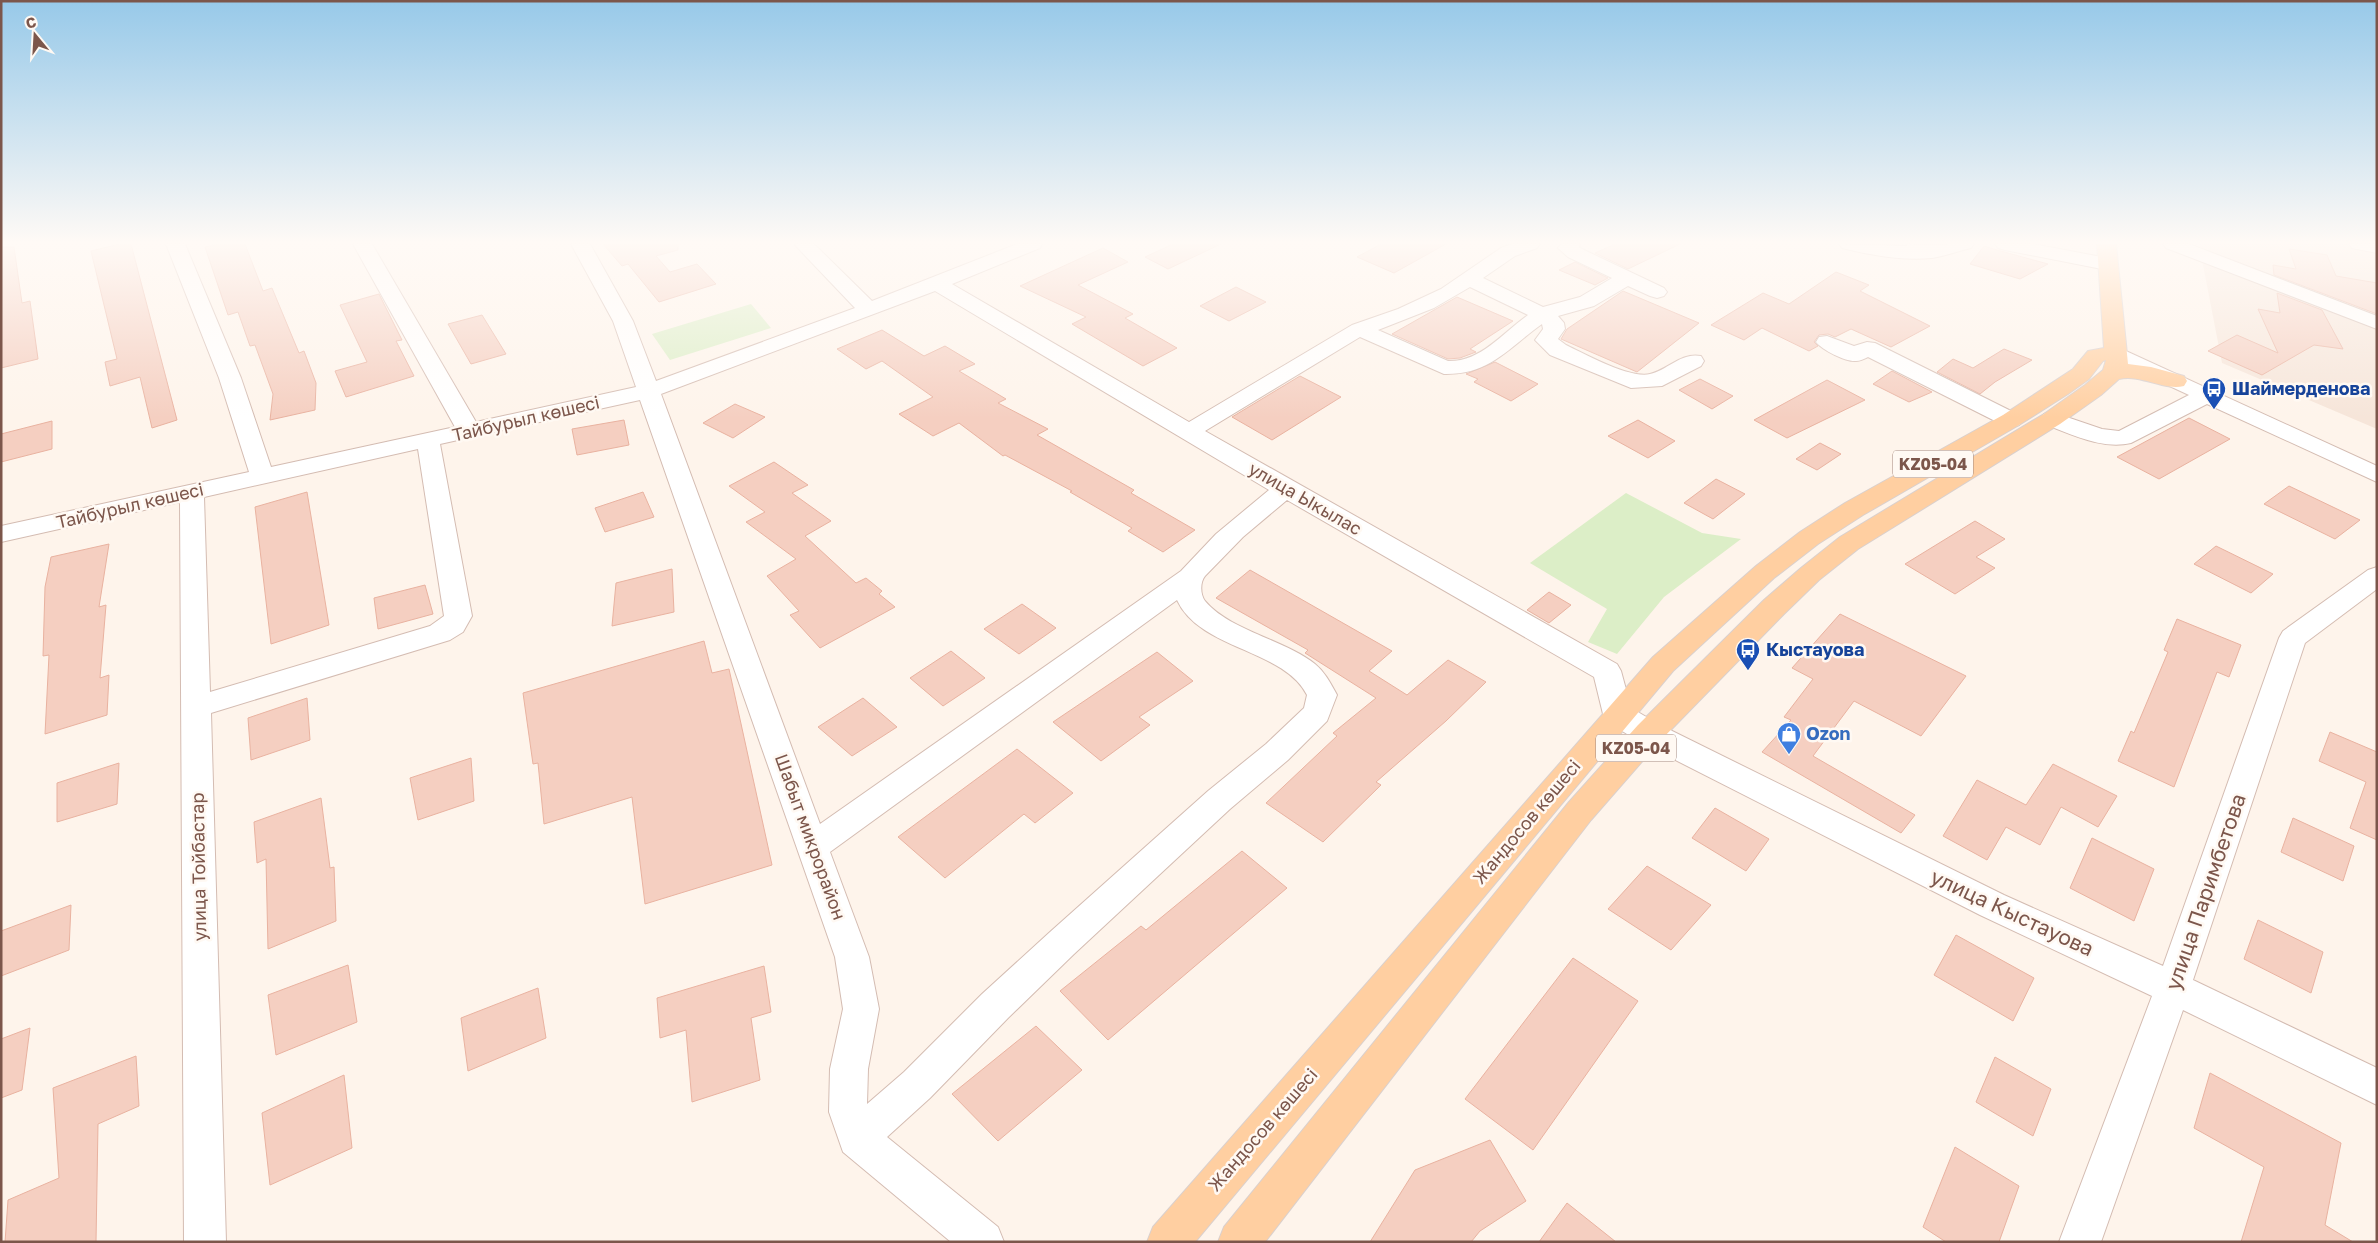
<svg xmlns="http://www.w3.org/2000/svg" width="2378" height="1243" viewBox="0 0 2378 1243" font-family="'Golos Text',sans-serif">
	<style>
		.residential { fill: #f6e5d9 }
		.green { fill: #dceec7 }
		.building { fill: #f5cfc1; stroke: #e9b2a0 }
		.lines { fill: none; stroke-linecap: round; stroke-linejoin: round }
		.minor-casing { stroke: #d4bcb2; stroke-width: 2 }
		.major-casing { stroke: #dad0cd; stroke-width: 2 }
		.minor { fill: #fff; fill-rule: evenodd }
		.major { fill: #ffcfa1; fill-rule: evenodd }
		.labels { text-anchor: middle; stroke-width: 5; stroke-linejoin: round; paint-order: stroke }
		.shield { fill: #fff9f3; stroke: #a3877d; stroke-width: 1 }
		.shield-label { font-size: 16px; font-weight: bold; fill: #7c564b }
		.transit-label { font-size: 18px; font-weight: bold; fill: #164399; stroke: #fff9f3; text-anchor: start }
		.street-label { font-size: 18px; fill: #7c564b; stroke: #fff9f3 }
		.shop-label { font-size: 18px; font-weight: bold; fill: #366cbe; stroke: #fff9f3; text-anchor: start }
		.near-street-label { font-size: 21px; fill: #7c564b; stroke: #fff9f3 }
	</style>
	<rect width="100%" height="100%" fill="#fef4eb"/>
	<path class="residential" d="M2199 244H2377V429L2222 363Z"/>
	<g class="green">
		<path d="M751 304 771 328 670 360 652 334Z"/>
		<path d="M1626 493 1702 533 1741 539 1664 597 1617 654 1588 642 1607 609 1530 563Z"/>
	</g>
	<g class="building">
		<path d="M120 244H131L177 420 152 428 140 377 110 386 105 362 117 359 91 251Z"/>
		<path d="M219 244H245L263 291 272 288 299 353 304 351 316 383 315 410 270 420 273 394 255 345 250 346 238 312 228 315 205 247Z"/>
		<path d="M603 244H678V250L656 256 670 272 697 264 716 284 659 302 628 264 622 266Z"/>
		<path d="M1173 244H1221L1168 269 1145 257Z"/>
		<path d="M1381 244H1446L1394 273 1357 257Z"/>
		<path d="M1615 244H1680L1628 269 1595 253Z"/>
		<path d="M1984 246 1997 250 2048 264 2020 279 1970 264Z"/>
		<path d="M1 247H14L22 303 30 301 38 359 1 368Z"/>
		<path d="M1103 248 1128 262 1078 285 1133 314 1125 318 1177 348 1143 366 1072 324 1086 317 1020 286Z"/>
		<path d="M2289 249 2327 255 2336 276 2377 283V314L2274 275 2273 265 2296 269Z"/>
		<path d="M1575 262 1608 278 1595 285 1559 270Z"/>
		<path d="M1836 272 1869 285 1860 291 1930 326 1891 347 1851 329 1835 337 1828 334 1819 335 1814 342 1818 346 1809 351 1762 328 1744 340 1711 325 1763 293 1789 304Z"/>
		<path d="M1236 287 1266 302 1229 321 1200 306Z"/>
		<path d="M1623 291 1699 323 1637 372 1561 339 1567 329Z"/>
		<path d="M2277 293 2322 310 2343 349 2314 345 2262 375 2208 351 2237 335 2278 353 2258 309 2280 313Z"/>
		<path d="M379 294 402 340 396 341 414 376 346 397 335 371 367 362 340 305Z"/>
		<path d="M1457 297 1513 321 1470 349 1476 352 1460 358 1448 359 1392 334Z"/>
		<path d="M482 315 506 354 471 364 448 324Z"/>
		<path d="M882 330 924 356 945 346 975 364 959 371 1006 399 998 403 1048 429 1037 435 1134 490 1131 493 1195 530 1163 552 1128 531 1132 528 1070 492 1072 491 1005 455 1003 456 959 423 933 436 899 414 933 397 882 361 866 369 837 349Z"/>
		<path d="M2004 349 2032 360 1995 382 1980 394 1937 372 1953 359 1973 368Z"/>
		<path d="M1495 362 1538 384 1511 401 1474 382 1478 379 1466 374Z"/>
		<path d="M1892 371 1932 392 1909 402 1873 384Z"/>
		<path d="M1300 376 1341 397 1272 440 1232 417Z"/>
		<path d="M1700 379 1733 396 1712 409 1679 390Z"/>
		<path d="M1827 380 1865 400 1787 438 1754 420Z"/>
		<path d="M735 404 765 417 733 438 703 423Z"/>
		<path d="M2189 418 2230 439 2159 479 2117 457Z"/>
		<path d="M624 420 629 445 577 455 572 429Z"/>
		<path d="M1638 420 1675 441 1648 458 1608 436Z"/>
		<path d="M52 421V449L1 462V434Z"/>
		<path d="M1820 443 1841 454 1817 470 1796 459Z"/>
		<path d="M774 462 808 485 792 493 831 521 805 536 856 583 866 578 882 591 879 594 895 607 820 648 790 615 799 611 767 576 796 559 746 522 765 512 729 486Z"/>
		<path d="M1716 479 1745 494 1713 519 1684 503Z"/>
		<path d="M2289 486 2360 520 2335 539 2264 504Z"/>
		<path d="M307 492 329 625 271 644 255 507Z"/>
		<path d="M643 492 654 517 605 532 595 508Z"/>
		<path d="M1975 521 2005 539 1976 557 1995 568 1955 594 1905 564Z"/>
		<path d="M109 544 99 607 106 605 100 678 109 675 107 715 45 734 49 655 43 656 45 587 51 557Z"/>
		<path d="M2216 546 2273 574 2251 593 2194 564Z"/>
		<path d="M672 569 674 612 612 626 616 583Z"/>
		<path d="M1250 570 1392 651 1369 671 1407 695 1448 660 1486 682 1446 721 1376 782 1381 785 1323 842 1266 803 1337 736 1333 733 1376 698 1305 653 1308 650 1216 598Z"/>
		<path d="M425 585 433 614 378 629 374 598Z"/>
		<path d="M1549 592 1571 605 1549 623 1527 610Z"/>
		<path d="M1022 604 1056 628 1019 654 984 629Z"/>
		<path d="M1840 614 1966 676 1921 736 1854 701 1813 756 1915 815 1901 833 1762 752 1791 720 1784 717 1813 679 1792 668Z"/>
		<path d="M2177 619 2241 645 2229 677 2217 672 2174 787 2118 761 2131 731 2134 733 2168 652 2164 650Z"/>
		<path d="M704 641 712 673 729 669 772 865 645 904 632 797 544 824 538 763 533 764 523 693Z"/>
		<path d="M951 651 985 678 943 706 910 678Z"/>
		<path d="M1157 652 1193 681 1139 717 1150 725 1101 761 1053 722Z"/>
		<path d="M307 698 310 740 251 760 248 718Z"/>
		<path d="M863 698 897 727 852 756 818 727Z"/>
		<path d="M2330 732 2377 752V840L2350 828 2366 782 2319 761Z"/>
		<path d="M1017 749 1073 793 1035 823 1024 814 945 878 898 837Z"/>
		<path d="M471 758 474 801 418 820 410 778Z"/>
		<path d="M119 763 117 804 57 822V783Z"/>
		<path d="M2053 764 2117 796 2098 827 2061 807 2040 845 2006 827 1987 860 1943 836 1977 780 2026 805Z"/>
		<path d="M321 798 330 868 334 867 336 921 268 949 266 859 257 863 254 822Z"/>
		<path d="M1715 808 1769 839 1746 871 1692 838Z"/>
		<path d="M2293 818 2354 846 2343 881 2281 852Z"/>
		<path d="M2092 838 2154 869 2134 921 2070 888Z"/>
		<path d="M1242 851 1287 888 1108 1040 1060 991 1141 926 1146 930Z"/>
		<path d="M1647 866 1711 905 1671 950 1608 909Z"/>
		<path d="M71 905 69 950 1 976V931Z"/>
		<path d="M2258 920 2323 952 2311 993 2244 959Z"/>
		<path d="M1956 935 2034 978 2013 1021 1934 975Z"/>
		<path d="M1573 958 1638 1001 1533 1150 1465 1099Z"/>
		<path d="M348 965 357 1022 276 1055 268 995Z"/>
		<path d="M764 966 771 1012 751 1018 760 1080 692 1102 686 1030 660 1038 657 998Z"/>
		<path d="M538 988 546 1038 468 1071 461 1018Z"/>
		<path d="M1036 1026 1082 1070 998 1141 952 1094Z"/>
		<path d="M30 1028 22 1090 1 1098V1039Z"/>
		<path d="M136 1056 139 1106 98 1124 96 1242H5L8 1200 59 1178 53 1088Z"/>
		<path d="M1995 1057 2051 1089 2033 1136 1976 1102Z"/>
		<path d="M2210 1073 2341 1143 2325 1225 2353 1242H2241L2264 1167 2194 1128Z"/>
		<path d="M344 1075 352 1148 270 1185 262 1113Z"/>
		<path d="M1490 1140 1526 1201 1480 1231 1471 1242H1370L1415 1170Z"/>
		<path d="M1955 1147 2019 1186 1999 1242H1946L1923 1227Z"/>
		<path d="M1567 1203 1616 1242H1539Z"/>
	</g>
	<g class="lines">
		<g class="minor-casing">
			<g id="minor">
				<path d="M166 244H185L241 378 271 467 455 427 353 244H372L476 422 636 387 613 321 571 244H590L633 321 656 381 855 308 794 244H814L872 301 1017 244H1042L1040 248 952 284 1189 422 1352 325 1398 309 1441 289 1501 248 1511 244H1540L1537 248 1515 256 1483 278 1543 307 1580 297 1612 278 1568 257 1558 248 1561 244H1580L1579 247 1582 249 1664 288 1667 292 1664 296 1657 298 1650 296 1628 286 1594 306 1558 316 1564 323 1565 329 1558 339 1566 345C1585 354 1630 379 1650 374 1668 370 1681 352 1701 356L1704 361 1701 366 1662 386 1631 388 1550 355 1535 340 1543 329 1542 324C1508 348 1490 375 1444 374L1360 337 1205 431 1617 664 1621 671 1631 708 1660 725 2004 895 2163 966 2279 638 2283 631 2368 570 2377 567V589L2305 643 2193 980 2377 1068V1105L2183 1010 2101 1242H2059L2152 996 1980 915 1638 741 1608 722 1603 714 1594 677 1287 500 1243 537 1205 576C1200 582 1200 594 1205 601 1229 630 1285 640 1315 664 1325 672 1331 684 1337 695L1327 721 1288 760 1230 809 1074 954 1008 1018 930 1098 887 1137 998 1227 1004 1242H951L843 1152 829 1112 830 1069 843 1009 835 957 640 400 440 444 472 616 463 632 450 640 211 713 226 1242H184L180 502 1 542V526L249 472 219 378ZM1470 287 1528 315C1502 333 1481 362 1448 361L1378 330 1434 308ZM935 291 1269 490 1216 534 1181 571 820 824 661 394ZM418 449 444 616 430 626 210 692 204 497ZM1177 600C1200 650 1284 649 1307 695L1304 708 1266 744 1208 791 1050 932 982 994 904 1072 867 1104 868 1069 879 1009 869 957 830 852Z"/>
				<path d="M1839 244 1907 246V244C1917 244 1928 246 1936 245 1949 244 1961 243 1974 244L1971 248C1958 251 1945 256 1932 258 1902 261 1871 255 1842 248Z"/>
				<path d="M1995 244H2033L2107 258 2114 260 2117 264 2114 268 2107 270 2005 250 1998 248Z"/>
				<path d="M2163 244H2189L2377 316V329L2166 248Z"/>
				<path d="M2349 244H2377V253L2352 248Z"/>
				<path d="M1827 336 1854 346 1867 342 1875 343 2019 415 2023 420 2019 425 2011 427 2003 425 1868 357C1864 359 1860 361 1856 361 1846 362 1822 350 1816 342L1819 337Z"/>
				<path d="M2115 346 2377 466V482L2207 404 2131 443C2102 450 2071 434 2044 424L2040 419 2044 414 2052 412 2102 429 2119 431 2189 395 2107 357 2104 352 2107 347Z"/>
			</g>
		</g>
		<g class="major-casing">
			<path id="major" d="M2097 244H2116L2128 364 2151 367 2184 376 2187 381 2184 386C2163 391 2142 374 2119 379L2101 395 2060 424 1858 549 1819 580 1784 614 1660 741 1591 820 1265 1242H1218L1224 1227 1569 802 1638 725 1764 600 1801 568 1840 537 2044 414 2085 385 2103 370 2106 360 2103 361 2089 379 2068 394 2019 425 1863 515 1818 544 1774 578 1673 671 1195 1242H1147L1153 1227 1653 657 1756 566 1800 532 1845 503 2003 415 2073 369 2088 351 2104 348Z"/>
		</g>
		<use href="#minor" class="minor"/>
		<use href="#major" class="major"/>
	</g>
	<linearGradient id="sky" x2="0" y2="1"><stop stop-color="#97c9e9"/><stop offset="0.58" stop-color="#fffaf6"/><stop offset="1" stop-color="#fffaf6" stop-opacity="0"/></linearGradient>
	<rect width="2378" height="418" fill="url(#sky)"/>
	<defs>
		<g id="bus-pin" transform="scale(1.25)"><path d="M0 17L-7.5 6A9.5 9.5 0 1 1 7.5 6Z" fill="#1a4fb4" stroke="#fff9f3"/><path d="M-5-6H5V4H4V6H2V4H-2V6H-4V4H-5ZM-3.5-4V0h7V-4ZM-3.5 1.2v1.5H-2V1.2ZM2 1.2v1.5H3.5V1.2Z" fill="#fff"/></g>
		<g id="shop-pin" transform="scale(1.25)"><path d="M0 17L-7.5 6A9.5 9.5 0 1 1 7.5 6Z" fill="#3f7fe0" stroke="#fff9f3"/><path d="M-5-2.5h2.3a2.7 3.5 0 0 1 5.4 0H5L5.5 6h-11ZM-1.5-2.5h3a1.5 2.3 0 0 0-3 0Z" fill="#fff"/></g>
	</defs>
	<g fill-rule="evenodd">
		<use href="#bus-pin" x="2214" y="389"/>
		<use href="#bus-pin" x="1748" y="650"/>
		<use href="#shop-pin" x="1789" y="734"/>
	</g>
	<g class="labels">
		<g class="shield">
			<rect x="1893" y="450.5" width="80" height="27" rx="4"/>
			<rect x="1596" y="734.5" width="80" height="27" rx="4"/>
		</g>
		<g class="shield-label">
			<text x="1933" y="470">KZ05-04</text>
			<text x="1636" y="754">KZ05-04</text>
		</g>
		<g class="transit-label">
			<text x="2232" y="395">Шаймерденова</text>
			<text x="1766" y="656">Кыстауова</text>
		</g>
		<g class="street-label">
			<text transform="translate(526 419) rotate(-13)" y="6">Тайбурыл көшесі</text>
			<text transform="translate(1305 499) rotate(30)" y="6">улица Ыкылас</text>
			<text transform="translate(130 506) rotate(-13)" y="6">Тайбурыл көшесі</text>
			<text transform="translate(1527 822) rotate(-50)" y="6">Жандосов көшесі</text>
			<text transform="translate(810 837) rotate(70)" y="6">Шабыт микрорайон</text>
			<text transform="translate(199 867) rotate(-91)" y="6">улица Тойбастар</text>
			<text transform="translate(1263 1130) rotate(-49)" y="6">Жандосов көшесі</text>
		</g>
		<g class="shop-label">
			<text x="1806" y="740">Ozon</text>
		</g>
		<g class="near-street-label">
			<text transform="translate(2206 892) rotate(-71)" y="7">улица Паримбетова</text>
			<text transform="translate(2012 913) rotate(25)" y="7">улица Кыстауова</text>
		</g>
	</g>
	<rect width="2378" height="1243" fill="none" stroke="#7c564b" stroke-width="5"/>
	<g transform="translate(35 35) rotate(342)" stroke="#fff9f3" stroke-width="4" paint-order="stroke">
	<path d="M0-4L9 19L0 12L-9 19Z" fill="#7c564b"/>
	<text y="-8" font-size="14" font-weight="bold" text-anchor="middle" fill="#7c564b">С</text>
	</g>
</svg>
